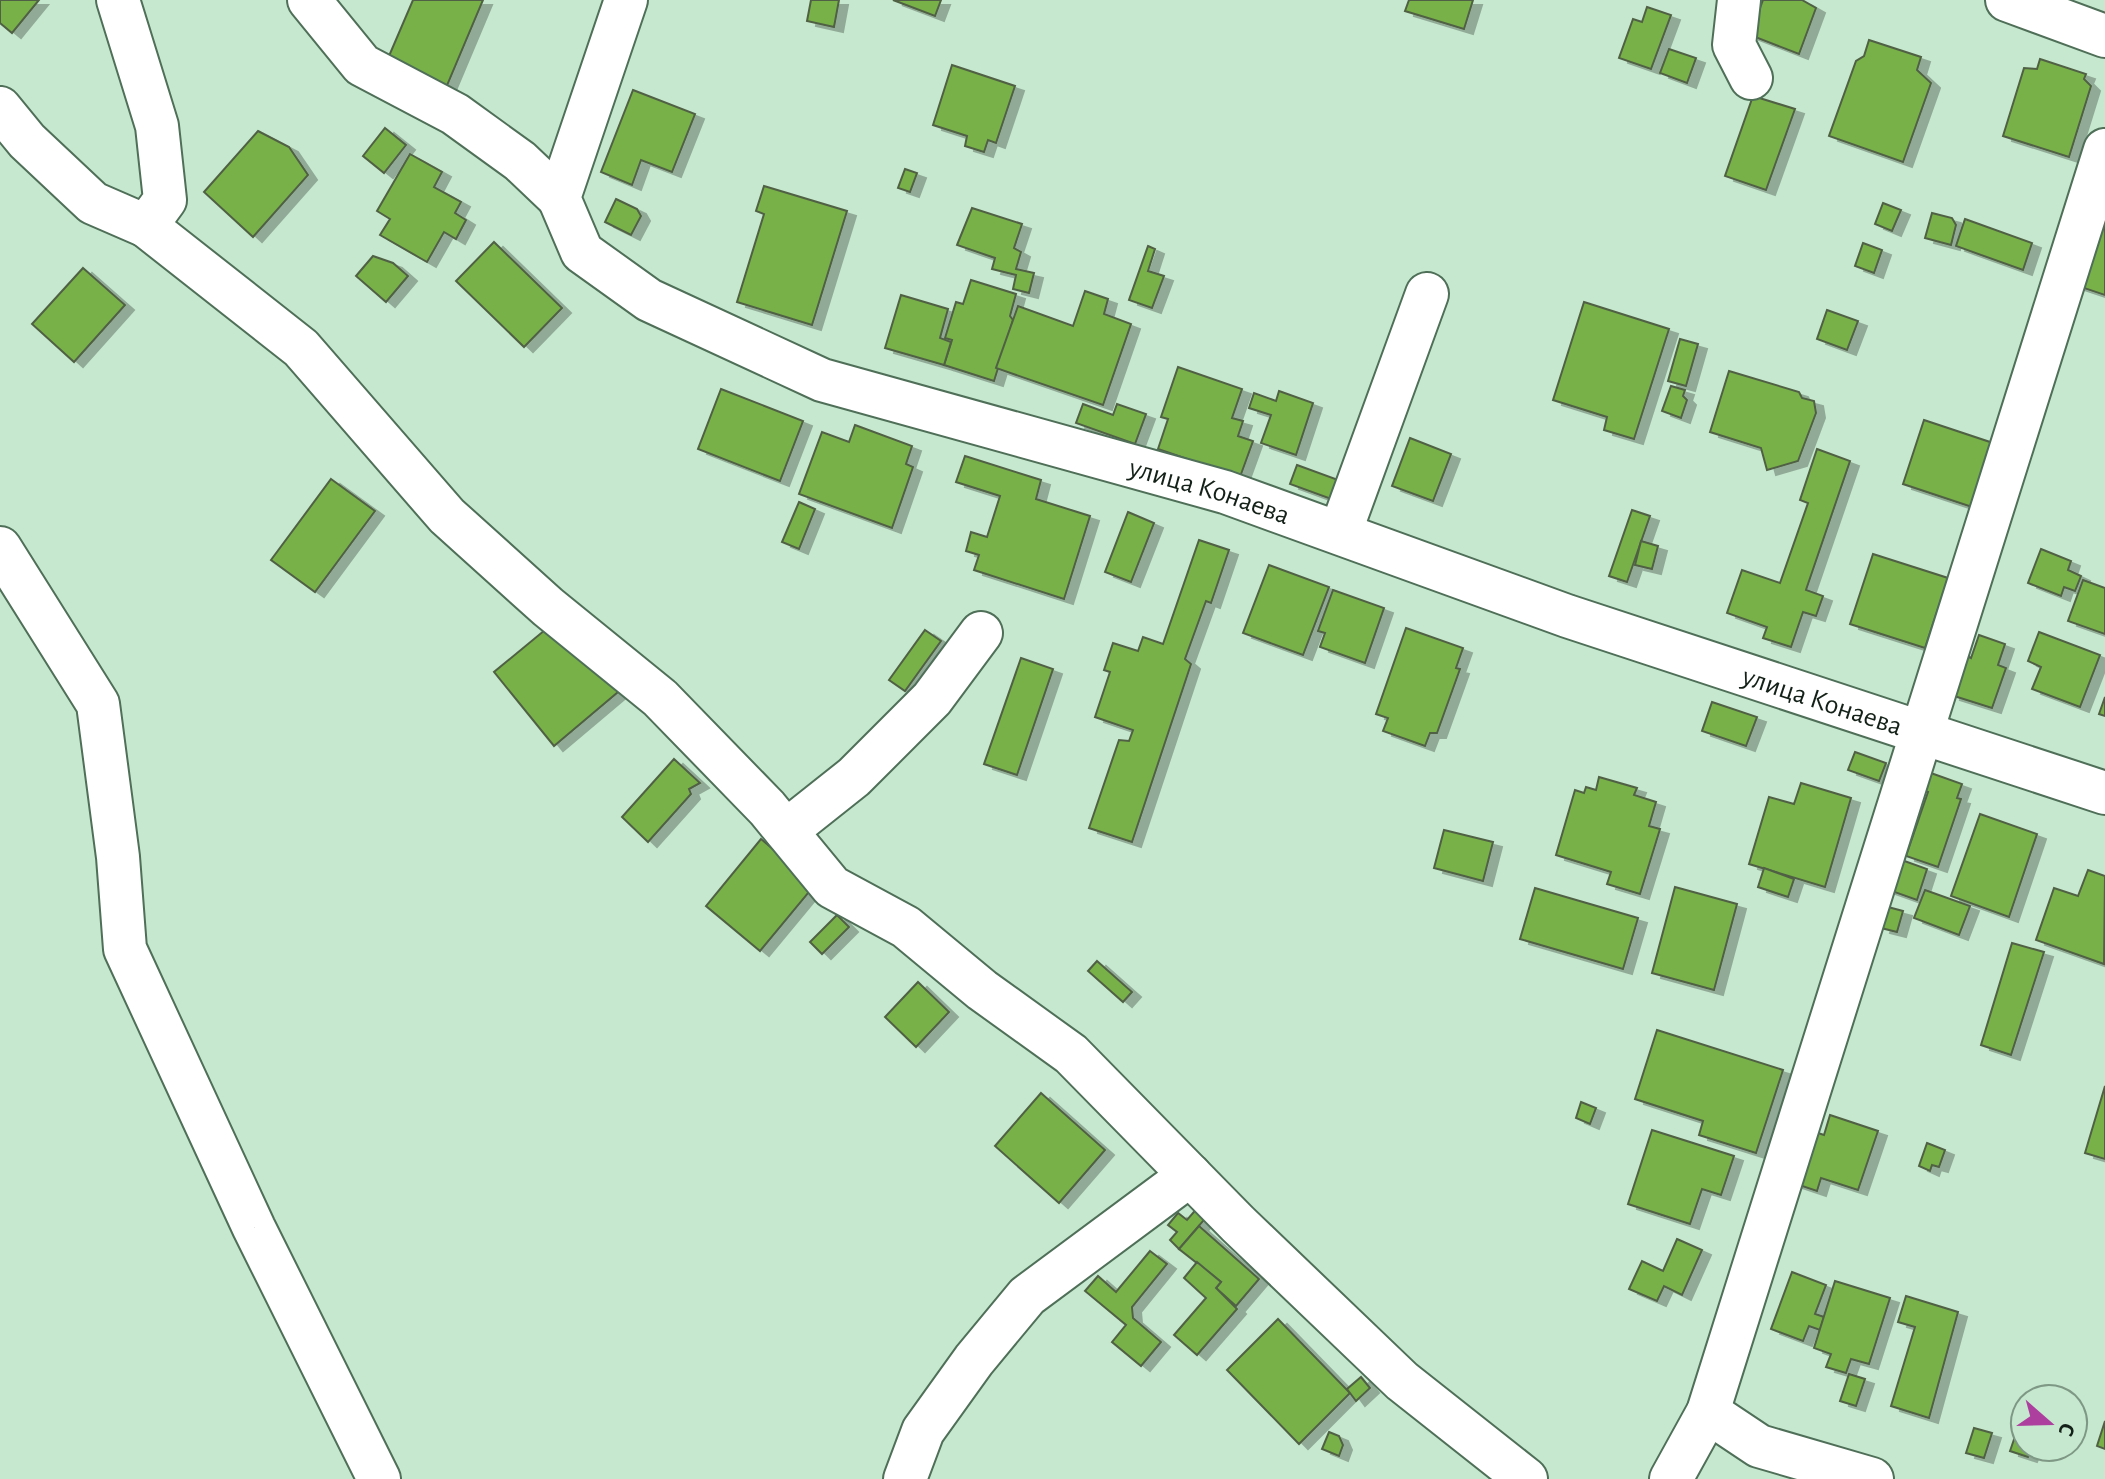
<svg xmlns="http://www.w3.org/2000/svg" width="2105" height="1479" viewBox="0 0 2105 1479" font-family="'Alegreya Sans',sans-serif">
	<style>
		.building { fill: #78b147; stroke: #506144; stroke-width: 2; filter: url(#shadow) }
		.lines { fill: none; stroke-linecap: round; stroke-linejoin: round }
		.minor-casing { stroke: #4f6f58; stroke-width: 46 }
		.minor { stroke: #fff; stroke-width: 42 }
		.labels { text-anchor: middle; stroke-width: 8; stroke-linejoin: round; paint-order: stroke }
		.street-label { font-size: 28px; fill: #142118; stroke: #c5e8ce }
	</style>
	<defs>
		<filter id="shadow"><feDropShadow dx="9" dy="5" stdDeviation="0" flood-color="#0004"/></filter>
	</defs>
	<rect width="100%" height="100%" fill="#c5e8ce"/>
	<g class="building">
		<path d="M0 0H39L12 33 0 23Z"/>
		<path d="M413 0H483L443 95 383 70Z"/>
		<path d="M811 0H839L834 27 807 21Z"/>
		<path d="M893 0H941L935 16Z"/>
		<path d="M1409 0H1473L1464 29 1405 11Z"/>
		<path d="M1763 0H1802L1816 8 1799 54 1750 35Z"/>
		<path d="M1647 7 1671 15 1651 69 1619 58 1633 19 1642 22Z"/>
		<path d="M1869 40 1921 57 1917 70 1931 83 1903 162 1829 136 1856 61 1864 56Z"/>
		<path d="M1669 49 1696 58 1687 83 1660 73Z"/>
		<path d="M2040 59 2086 74 2084 79 2091 86 2069 157 2003 136 2024 68 2037 69Z"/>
		<path d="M952 65 1015 86 996 143 988 140 984 152 965 146 967 136 933 125Z"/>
		<path d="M633 90 695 114 672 172 641 160 632 185 601 172Z"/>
		<path d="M1753 96 1795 109 1766 190 1725 176Z"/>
		<path d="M385 128 406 145 384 173 363 156Z"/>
		<path d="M258 131 289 147 308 175 253 237 204 192Z"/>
		<path d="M410 154 442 172 434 187 461 202 455 213 466 220 456 239 444 232 427 262 380 235 390 219 377 211Z"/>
		<path d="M905 169 917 173 910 192 898 188Z"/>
		<path d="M764 186 847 211 812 325 737 302 764 214 756 211Z"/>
		<path d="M2105 197V295L2072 284Z"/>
		<path d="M616 199 637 209 641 216 631 235 605 222Z"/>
		<path d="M1883 203 1901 210 1892 231 1875 224Z"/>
		<path d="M972 208 1022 224 1014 248 1021 252 1016 269 1034 273 1029 293 1013 289 1016 275 992 269 995 258 957 245Z"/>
		<path d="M1932 213 1952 218 1956 225 1951 245 1925 238Z"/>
		<path d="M1965 219 2032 243 2023 270 1956 246Z"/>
		<path d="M494 242 562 308 524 347 456 281Z"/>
		<path d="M1863 243 1882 250 1874 273 1855 266Z"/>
		<path d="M1148 246 1155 249 1148 271 1164 276 1152 308 1129 300Z"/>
		<path d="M373 256 393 263 408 276 386 302 356 276Z"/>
		<path d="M83 268 125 305 74 362 32 324Z"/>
		<path d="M971 280 1016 294 1010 316 1013 320 994 381 944 365 952 340 945 338 956 302 963 304Z"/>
		<path d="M1085 291 1108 299 1104 314 1131 324 1103 405 996 368 1018 306 1073 326Z"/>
		<path d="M901 295 948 309 940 338 951 342 944 365 885 348Z"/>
		<path d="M1584 302 1669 329 1634 439 1604 430 1607 417 1553 400Z"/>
		<path d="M1827 310 1858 321 1847 350 1817 339Z"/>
		<path d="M1680 339 1698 344 1686 386 1668 381Z"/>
		<path d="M1178 367 1242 389 1232 418 1243 421 1238 436 1253 441 1240 477 1158 449 1168 419 1161 417Z"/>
		<path d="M1729 371 1799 392 1802 398 1814 401 1816 413 1798 461 1767 470 1761 448 1710 432Z"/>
		<path d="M1671 386 1685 390 1683 396 1687 400 1681 418 1662 411Z"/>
		<path d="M721 389 803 421 780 481 698 449Z"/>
		<path d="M1279 391 1313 403 1296 455 1261 443 1271 415 1249 408 1254 393 1276 401Z"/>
		<path d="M1083 404 1113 415 1117 404 1146 414 1135 444 1076 423Z"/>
		<path d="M1924 420 1996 444 1975 508 1903 484Z"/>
		<path d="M855 425 912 446 906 464 913 467 892 528 799 494 822 432 849 442Z"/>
		<path d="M1410 438 1451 454 1433 501 1392 486Z"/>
		<path d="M1817 449 1850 461 1806 590 1823 596 1816 616 1803 612 1791 647 1763 638 1767 627 1727 613 1742 570 1780 583 1808 503 1800 500Z"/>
		<path d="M965 456 1041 480 1036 499 1090 516 1064 599 974 570 979 555 966 551 971 532 987 537 1000 496 956 482Z"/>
		<path d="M1297 465 1341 481 1334 500 1290 484Z"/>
		<path d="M331 479 375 511 315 592 271 560Z"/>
		<path d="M799 502 815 509 799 549 782 542Z"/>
		<path d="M1632 510 1650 516 1627 582 1609 576Z"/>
		<path d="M1128 512 1154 523 1131 582 1105 572Z"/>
		<path d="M1199 540 1229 550 1211 603 1206 601 1185 659 1191 664 1132 842 1089 828 1119 740 1129 741 1133 730 1095 717 1110 672 1104 670 1113 643 1138 651 1143 637 1163 644Z"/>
		<path d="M1641 541 1658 546 1652 569 1635 565Z"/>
		<path d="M2041 549 2071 561 2068 570 2081 576 2075 591 2064 587 2061 596 2028 583Z"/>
		<path d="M1873 554 1948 578 1925 648 1850 624Z"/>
		<path d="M1269 565 1329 587 1303 655 1243 633Z"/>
		<path d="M2083 580 2105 588V634L2068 621Z"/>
		<path d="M1333 590 1384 608 1365 663 1320 647 1325 633 1318 631Z"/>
		<path d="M551 625 598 667 618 692 554 746 494 672Z"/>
		<path d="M1406 628 1463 648 1456 668 1460 669 1437 733H1430L1425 746 1383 731 1388 718 1376 714Z"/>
		<path d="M925 630 941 641 905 691 889 680Z"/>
		<path d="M2039 632 2100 655 2080 707 2032 689 2041 667 2028 661Z"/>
		<path d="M1979 635 2005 644 1998 665 2006 668 1992 708 1951 695 1965 655 1971 658Z"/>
		<path d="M1021 658 1053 669 1017 775 984 764Z"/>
		<path d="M2105 697V716L2099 714Z"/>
		<path d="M1712 702 1757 717 1746 746 1702 731Z"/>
		<path d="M1855 752 1886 763 1879 781 1848 770Z"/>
		<path d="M674 759 700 783 689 789 691 794 648 842 622 817Z"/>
		<path d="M1928 772 1962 784 1957 798 1961 799 1938 867 1906 856 1928 792 1921 790Z"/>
		<path d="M1599 777 1637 788 1634 795 1656 802 1649 826 1660 829 1640 894 1607 884 1611 872 1556 855 1575 790 1584 793 1586 787 1596 790Z"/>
		<path d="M1801 783 1851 798 1825 887 1749 864 1769 797 1794 804Z"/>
		<path d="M1980 814 2037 834 2009 917 1951 896Z"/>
		<path d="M1444 830 1493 842 1483 881 1434 868Z"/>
		<path d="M761 839 794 867 809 892 760 951 706 906Z"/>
		<path d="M1896 858 1927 869 1917 900 1886 889Z"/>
		<path d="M1764 868 1794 879 1788 897 1758 887Z"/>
		<path d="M2088 870 2105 876 2104 964 2036 940 2054 888 2078 896Z"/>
		<path d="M1675 887 1737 904 1714 990 1652 973Z"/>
		<path d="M1535 888 1638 918 1623 969 1520 939Z"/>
		<path d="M1925 890 1970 906 1959 935 1914 918Z"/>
		<path d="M1888 907 1903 911 1897 932 1881 928Z"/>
		<path d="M837 915 849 927 822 954 810 942Z"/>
		<path d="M2012 943 2044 952 2011 1055 1981 1045Z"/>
		<path d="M1097 961 1132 992 1123 1002 1088 971Z"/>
		<path d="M918 982 949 1012 916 1047 885 1017Z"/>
		<path d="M1657 1030 1783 1070 1756 1153 1699 1135 1703 1121 1635 1099Z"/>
		<path d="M2105 1086V1159L2085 1153Z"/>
		<path d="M1041 1093 1105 1150 1059 1203 995 1146Z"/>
		<path d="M1581 1102 1596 1108 1590 1124 1576 1118Z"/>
		<path d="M1830 1115 1878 1131 1858 1190 1821 1178 1817 1191 1793 1183 1818 1133 1824 1135Z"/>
		<path d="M1652 1130 1734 1156 1721 1195 1702 1189 1690 1224 1628 1204Z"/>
		<path d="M1927 1143 1945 1150 1939 1167 1932 1165 1930 1171 1919 1166Z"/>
		<path d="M1200 1205 1210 1213 1179 1249 1170 1240 1177 1232 1168 1225 1178 1213 1187 1220Z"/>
		<path d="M1199 1226 1259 1279 1236 1306 1216 1288 1221 1282 1179 1249Z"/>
		<path d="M1677 1239 1702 1250 1682 1295 1664 1286 1657 1301 1629 1289 1642 1261 1663 1271Z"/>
		<path d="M1150 1251 1167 1264 1132 1307 1133 1318 1161 1342 1141 1366 1112 1342 1126 1325 1085 1291 1098 1276 1116 1292Z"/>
		<path d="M1197 1262 1221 1282 1216 1288 1237 1309 1197 1355 1174 1335 1206 1298 1184 1278Z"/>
		<path d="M1792 1272 1826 1285 1815 1314 1824 1317 1820 1330 1809 1326 1803 1341 1771 1329Z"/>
		<path d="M1835 1281 1890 1298 1869 1364 1851 1359 1846 1373 1826 1367 1831 1354 1814 1348Z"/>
		<path d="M1906 1296 1958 1312 1929 1418 1891 1406 1915 1327 1898 1322Z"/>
		<path d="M1278 1319 1350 1393 1299 1444 1227 1370Z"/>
		<path d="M1849 1374 1865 1379 1856 1406 1840 1401Z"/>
		<path d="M1361 1377 1370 1388 1356 1401 1347 1389Z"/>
		<path d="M2023 1413 2025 1447H2032L2028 1457 2010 1451Z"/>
		<path d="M2105 1421V1449L2097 1446Z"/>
		<path d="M1974 1428 1992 1433 1984 1458 1966 1453Z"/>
		<path d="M1329 1432 1339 1436 1343 1445 1339 1456 1322 1449Z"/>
	</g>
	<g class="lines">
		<g class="minor-casing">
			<g id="minor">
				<path d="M309 0 362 65 455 114 520 161 559 198"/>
				<path id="s1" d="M626 0 559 198 582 252 649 300 822 380 1225 492 1567 616 2105 793"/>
				<path d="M1739 0 1734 45 1751 78"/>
				<path d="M2007 0 2105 36"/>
				<path d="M0 108 27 141 93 203 146 226 165 200 157 126 118 0"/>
				<path d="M146 226 301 348 447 516 548 607 660 698 767 808 832 887 906 927 982 990 1071 1054 1238 1224 1402 1381 1526 1479"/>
				<path d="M1340 533 1427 294"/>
				<path d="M0 548 98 704 118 857 125 949 254 1228 379 1479"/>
				<path d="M786 831 854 777 932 699 981 633"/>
				<path d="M1708 1412 1759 1446 1872 1479"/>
				<path d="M905 1479 923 1431 974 1360 1027 1296 1190 1175"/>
				<path d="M1671 1479 1708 1412 2105 150"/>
			</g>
		</g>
		<use href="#minor" class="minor"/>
	</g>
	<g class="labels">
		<g class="street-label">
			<text dy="10" stroke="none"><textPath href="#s1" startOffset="944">улица Конаева</textPath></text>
			<text dy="10" stroke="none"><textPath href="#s1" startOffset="1592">улица Конаева</textPath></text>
		</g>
	</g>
	<g transform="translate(2049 1423) rotate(110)"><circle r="38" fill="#c5e8ce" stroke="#7e9885" stroke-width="2"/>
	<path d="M0-6L14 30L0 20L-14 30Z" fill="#ad409f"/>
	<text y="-12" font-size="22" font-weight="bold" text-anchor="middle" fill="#142118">С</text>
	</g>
</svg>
